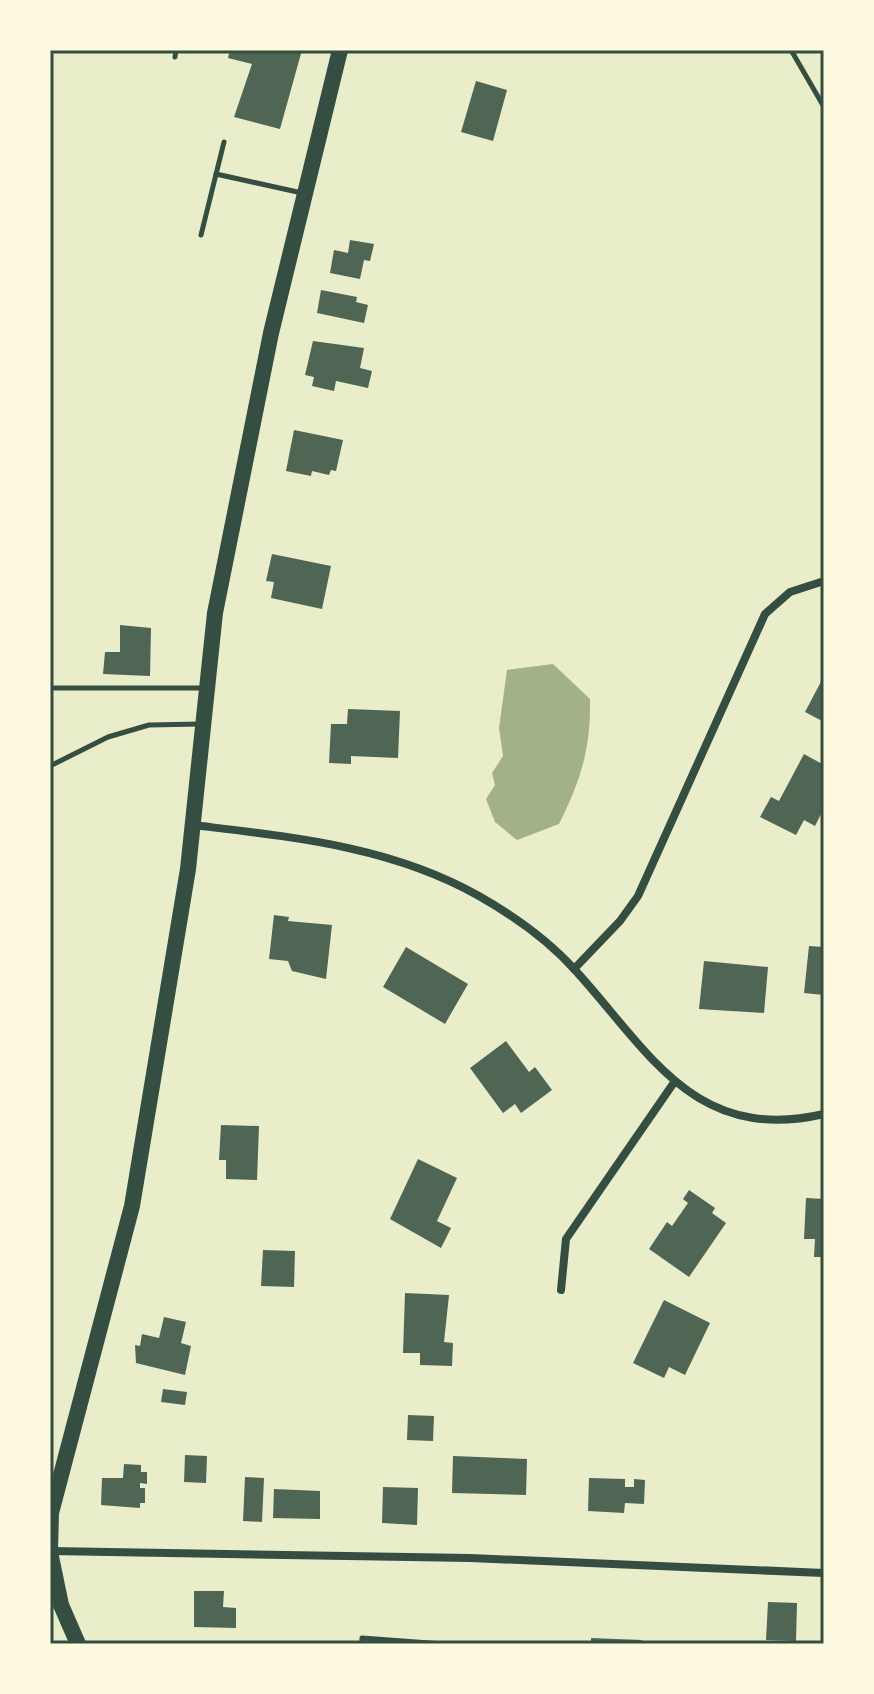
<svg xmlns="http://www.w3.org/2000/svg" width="874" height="1694" viewBox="0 0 874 1694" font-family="'Source Sans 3',sans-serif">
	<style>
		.water { fill: #a3b18a }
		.building { fill: #4f6655 }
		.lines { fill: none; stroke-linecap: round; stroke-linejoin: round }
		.service { stroke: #344e41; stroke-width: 5 }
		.minor { stroke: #344e41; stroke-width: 8 }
		.primary { stroke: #344e41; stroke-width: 16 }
		.neatline { fill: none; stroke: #344e41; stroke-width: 3 }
	</style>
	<rect width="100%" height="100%" fill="#e9edc9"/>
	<path class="water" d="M553 664 590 699C591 748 581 780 559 824L517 840 495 822 486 799 495 785 492 773 503 756 499 728 507 670Z"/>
	<g class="building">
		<path d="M230 50H302L280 129 234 117 252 64 228 58Z"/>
		<path d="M476 81 507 90 493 141 461 132Z"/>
		<path d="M350 240 374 244 370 261 364 260 360 279 330 273 334 250 348 253Z"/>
		<path d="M321 290 357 297 356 302 368 305 364 323 317 313Z"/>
		<path d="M313 341 364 348 360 368 372 371 368 388 336 381 334 391 312 386 314 377 305 375Z"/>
		<path d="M294 430 343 440 336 471 331 470 329 475 312 471 311 476 286 471Z"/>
		<path d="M272 554 331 566 322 609 271 598 274 582 266 581Z"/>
		<path d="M120 625 151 628 150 676 103 674 105 652H120Z"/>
		<path d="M824 676V722L805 712Z"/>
		<path d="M348 709 400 711 398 758 351 756V764L329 763 331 724H347Z"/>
		<path d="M804 754 824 765V808L815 826 804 820 796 835 760 817 771 797 779 801Z"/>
		<path d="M274 915 289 917 288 921 332 925 326 979 292 971 288 961 269 959Z"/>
		<path d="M809 946 824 947V995L804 993Z"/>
		<path d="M406 947 468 984 445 1024 383 987Z"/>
		<path d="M704 961 768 967 764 1013 699 1009Z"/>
		<path d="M506 1041 529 1072 535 1067 552 1090 521 1113 515 1104 503 1113 470 1068Z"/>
		<path d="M221 1125 259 1126 257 1180 226 1179V1160H219Z"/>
		<path d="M418 1159 457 1178 437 1221 451 1228 441 1248 390 1219Z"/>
		<path d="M689 1190 715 1208 712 1213 726 1223 689 1277 649 1249 667 1222 672 1226 688 1203 683 1199Z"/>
		<path d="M806 1198 824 1199V1257H814L815 1239H804Z"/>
		<path d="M263 1250 295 1251 294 1287 261 1286Z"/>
		<path d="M405 1293 449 1295 444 1342 453 1343 452 1366 420 1365V1353H403Z"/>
		<path d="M664 1300 710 1323 685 1375 669 1367 664 1378 633 1363Z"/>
		<path d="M164 1317 186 1322 181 1343 191 1346 185 1375 136 1363 135 1345 140 1346 142 1334 159 1338Z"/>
		<path d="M163 1389 187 1392 185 1405 161 1402Z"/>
		<path d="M408 1415 434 1416 433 1441 407 1440Z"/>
		<path d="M185 1455 207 1456 206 1483 184 1482Z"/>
		<path d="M453 1456 527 1459 526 1495 452 1493Z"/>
		<path d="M124 1464 141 1465V1472H147V1484L140 1483V1488H145V1503H140V1508L101 1505 102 1478H123Z"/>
		<path d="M245 1477 264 1478 262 1522 243 1521Z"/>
		<path d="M589 1478 625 1479V1487H634V1479L645 1480 644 1504 625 1503 624 1513 588 1511Z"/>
		<path d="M383 1487 418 1488 417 1525 382 1523Z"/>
		<path d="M274 1489 320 1491V1519L273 1518Z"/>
		<path d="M194 1591H224L223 1607 236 1608V1628L194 1627Z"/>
		<path d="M768 1602 797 1603 796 1641 766 1640Z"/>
		<path d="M591 1638 642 1640V1644H591Z"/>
	</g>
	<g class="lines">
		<g class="service">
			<path d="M791 50 824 107"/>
			<path d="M175 57 176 50"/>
			<path d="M216 174 302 193"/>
			<path d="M201 235 224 142"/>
			<path d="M50 688H205"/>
			<path d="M50 766 108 737 149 725 201 724"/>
			<path d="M264 1644H265"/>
			<path d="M362 1644V1638L443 1644"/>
		</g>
		<g class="minor">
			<path d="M193 825C292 837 391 846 479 896 514 916 548 940 575 970 649 1051 694 1144 824 1114"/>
			<path d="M574 969 620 921 638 896 765 614 790 592 824 581"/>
			<path d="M561 1290 566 1239 675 1081"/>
			<path d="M50 1551 470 1558 824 1573"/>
		</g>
		<g class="primary">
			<path d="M50 1551 51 1513 132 1206 188 869 215 613 271 333 340 50"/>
			<path d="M50 1552 61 1605 78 1644"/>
		</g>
	</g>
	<rect width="874" height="1694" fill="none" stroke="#fefae0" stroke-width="104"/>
	<rect x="52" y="52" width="770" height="1590" class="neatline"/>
</svg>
